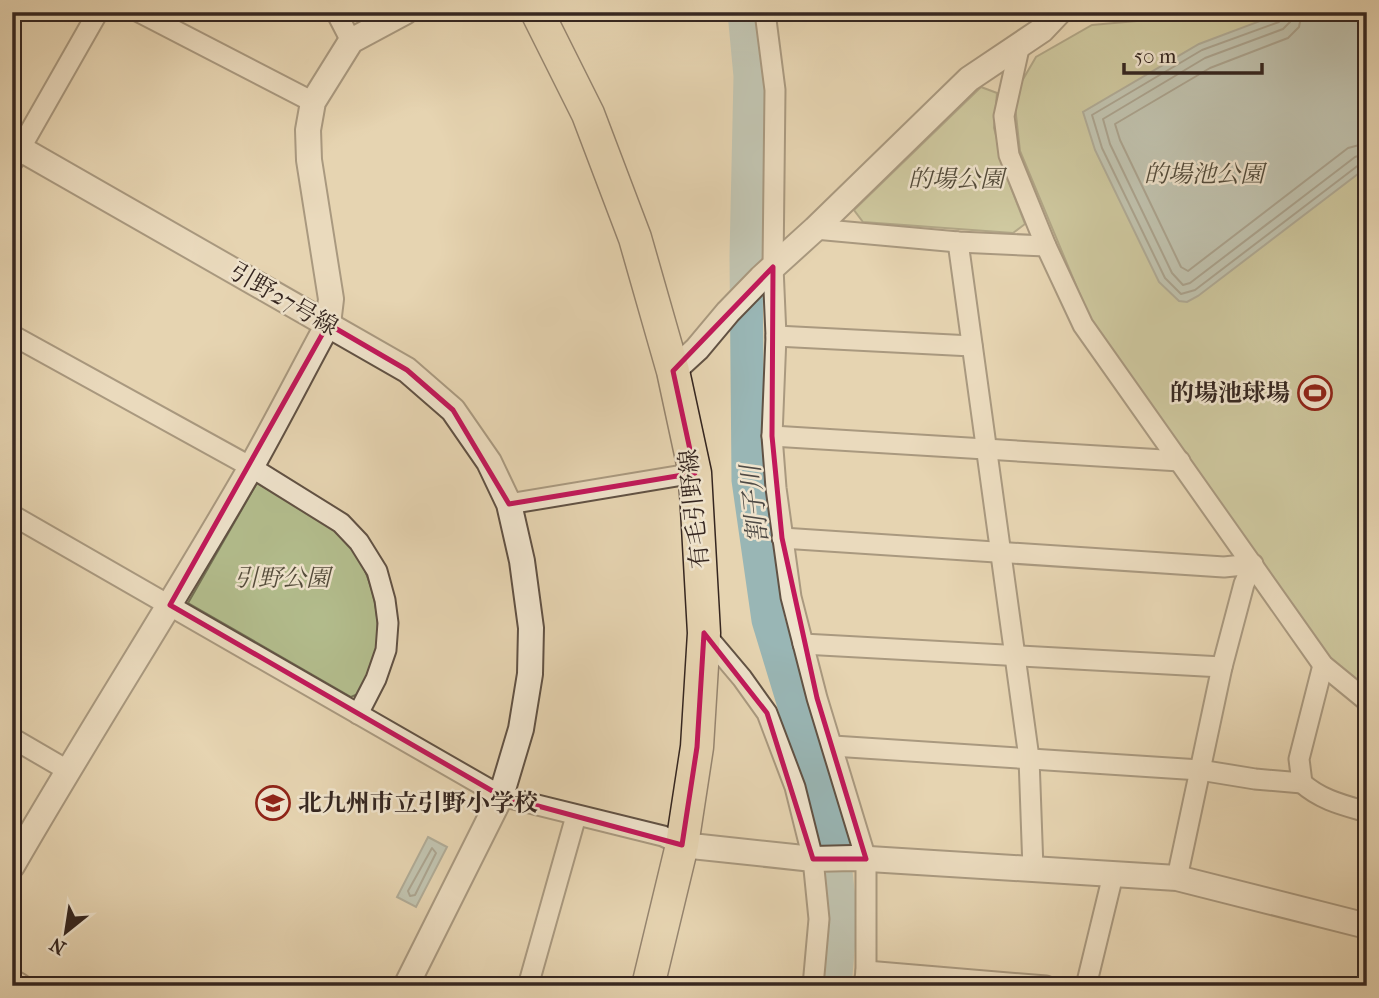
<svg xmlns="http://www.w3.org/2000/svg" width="1379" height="998" viewBox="0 0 1379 998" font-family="'IM FELL French Canon','Noto Serif JP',serif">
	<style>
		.green { fill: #b3bd8d; stroke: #747256; stroke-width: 2 }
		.water { fill: #99b6b5; stroke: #717c79; stroke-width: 2 }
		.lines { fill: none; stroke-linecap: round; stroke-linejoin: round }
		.shore { stroke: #676e6a; stroke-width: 2 }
		.river { stroke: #99b6b5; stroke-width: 33 }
		.minor-casing { stroke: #615244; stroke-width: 23 }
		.tertiary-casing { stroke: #615244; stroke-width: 28 }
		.primary-casing { stroke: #352620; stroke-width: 35 }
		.minor { stroke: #efe3cc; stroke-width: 19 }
		.tertiary { stroke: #efe3cc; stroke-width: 24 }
		.primary { stroke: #e6d4b1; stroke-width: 32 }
		.marked { fill: none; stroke: #c2185b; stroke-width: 5; stroke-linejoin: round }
		.labels { text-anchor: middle; stroke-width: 5; stroke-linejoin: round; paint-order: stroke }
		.park-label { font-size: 24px; font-style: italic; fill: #544c3b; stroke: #efe3cc }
		.street-label { font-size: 24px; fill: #352620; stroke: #efe3cc }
		.poi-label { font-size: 24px; font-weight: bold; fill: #352620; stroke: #efe3cc; text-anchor: end }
		.water-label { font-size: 26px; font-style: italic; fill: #4e4a45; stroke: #efe3cc }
	</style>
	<rect width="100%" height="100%" fill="#e6d4b1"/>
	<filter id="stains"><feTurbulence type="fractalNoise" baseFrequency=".00286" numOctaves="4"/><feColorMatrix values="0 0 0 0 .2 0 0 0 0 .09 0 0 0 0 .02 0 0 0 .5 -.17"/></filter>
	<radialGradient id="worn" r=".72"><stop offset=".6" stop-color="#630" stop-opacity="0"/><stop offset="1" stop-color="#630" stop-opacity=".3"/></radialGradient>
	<g class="green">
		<path d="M1192 12H1367V691L1330 662 1093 326 1020 151 1015 106 1022 81 1036 57 1092 25 1148 20Z"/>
		<path d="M981 87 997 93 994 128 1008 180 1025 224 1013 233 863 222 854 210Z"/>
		<path d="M257 483C287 501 324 517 347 542 369 566 381 612 377 644 376 660 365 679 358 694L351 697 188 603Z"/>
	</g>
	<g class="water">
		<path d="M1284 12H1367V167L1198 296 1187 302 1179 301 1159 282 1095 150 1083 112 1199 44Z"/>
		<path d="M428 837 447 847 416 907 397 897Z"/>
		<path d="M824 873 848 876 851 931 846 986H825L829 916Z"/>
	</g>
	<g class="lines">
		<g class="shore">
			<path d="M1283 12 1279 22 1202 50 1092 115 1102 148 1165 278 1181 294 1195 290 1360 164 1367 162"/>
			<path d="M1292 12 1290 22 1283 29 1205 58 1103 119 1110 144 1172 273 1183 285 1190 283 1355 157 1367 153"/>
			<path d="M1302 12 1299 27 1288 38 1210 68 1115 124 1120 140 1181 267 1188 271 1348 148 1367 143"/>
			<path d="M432 848 436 853 415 895 410 896 408 891Z"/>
			<path d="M836 881 842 885 844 931 839 979 836 982 832 978 836 916 832 885Z"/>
		</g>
		<path class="river" d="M744 12 750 76 746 256 748 480 768 620 831 827 841 917 835 986"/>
		<g class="minor-casing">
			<g id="minor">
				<path d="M139 12 313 102"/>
				<path d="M336 12 351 41"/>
				<path d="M765 12 775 90 773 267 776 336 772 436 776 488 791 597 817 698 866 859V971L864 986"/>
				<path d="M1020 44 1004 116 1009 155 1046 246 1083 325 1323 665 1367 701"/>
				<path d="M12 163 98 12"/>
				<path d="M815 229 958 242 1046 246"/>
				<path d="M958 242 1029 758 1033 869"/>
				<path d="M12 335 251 467 341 523 359 542 377 571 385 600 388 623 386 650 376 679 358 714"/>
				<path d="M776 336 972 346"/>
				<path d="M772 436 1180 461"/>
				<path d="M509 504 695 473"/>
				<path d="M12 515 501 796 663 836 682 845"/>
				<path d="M782 538 1224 567 1253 564 1244 584 1222 667 1177 878"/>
				<path d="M704 633 742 678 767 713 795 787 813 859 819 919 813 986"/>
				<path d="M803 644 1222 667"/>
				<path d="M1323 665 1299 759 1302 783C1321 800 1343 805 1367 812"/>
				<path d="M12 738 67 770"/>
				<path d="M833 746 1200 770 1255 779 1302 783"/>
				<path d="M866 971 1046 986"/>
				<path d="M528 986 576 816"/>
				<path d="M1086 986 1113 875"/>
			</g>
		</g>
		<g class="tertiary-casing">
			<g id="tertiary">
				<path d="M12 144 407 370 453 410 489 462 509 504 522 561 531 628 530 674 521 729 501 796 406 986"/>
				<path d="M673 371 697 349 728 312 761 278 815 229 969 79 1042 30 1059 12"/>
				<path d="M682 845 813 859 853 858 1177 878 1367 926"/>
				<path d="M12 866C89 732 173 603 250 469 277 421 302 372 328 324L331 299 309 160 308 130 313 102 351 41 405 12"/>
				<path d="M12 982 19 986"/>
			</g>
		</g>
		<g class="primary-casing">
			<path id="primary" d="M537 12 588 114 635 238 673 371 695 473 704 633 697 747 682 845 648 986"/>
		</g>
		<use href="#minor" class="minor"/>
		<use href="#tertiary" class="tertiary"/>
		<use href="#primary" class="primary"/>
	</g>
	<path d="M0 0H1379V998H0ZM773 267 772 436 782 538 817 698 866 859H813L767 713 704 633 697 747 682 845 501 796 170 605 328 324 407 370 453 410 509 504 695 473 673 371Z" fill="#e6d4b1" fill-opacity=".55" fill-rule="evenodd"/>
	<path class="marked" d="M773 267 772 436 782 538 817 698 866 859H813L767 713 704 633 697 747 682 845 501 796 170 605 328 324 407 370 453 410 509 504 695 473 673 371Z"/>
	<defs>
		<g id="stadium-ring" transform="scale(1.75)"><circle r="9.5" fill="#efe3cc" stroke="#8f2418" stroke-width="1.5"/><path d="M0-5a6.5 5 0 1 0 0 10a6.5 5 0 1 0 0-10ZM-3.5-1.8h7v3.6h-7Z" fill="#8f2418"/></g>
		<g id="school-ring" transform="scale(1.75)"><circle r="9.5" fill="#efe3cc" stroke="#8f2418" stroke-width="1.5"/><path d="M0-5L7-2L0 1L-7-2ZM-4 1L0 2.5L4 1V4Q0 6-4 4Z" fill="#8f2418"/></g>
	</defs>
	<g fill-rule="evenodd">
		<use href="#stadium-ring" x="1315" y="393"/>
		<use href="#school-ring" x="273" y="803"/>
	</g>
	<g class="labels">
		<g class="park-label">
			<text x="1204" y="182">的場池公園</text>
			<text x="956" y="187">的場公園</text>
			<text x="282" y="586">引野公園</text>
		</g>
		<g class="street-label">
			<text transform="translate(284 299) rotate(30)" y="8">引野27号線</text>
			<text transform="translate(694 509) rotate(-96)" y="8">有毛引野線</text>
		</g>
		<g class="poi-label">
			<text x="1290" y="401">的場池球場</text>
			<text x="298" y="811" text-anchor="start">北九州市立引野小学校</text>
		</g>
		<g class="water-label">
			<text transform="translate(754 504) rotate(-96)" y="9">割子川</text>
		</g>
	</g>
	<rect width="1379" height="998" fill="none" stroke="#e6d4b1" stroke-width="42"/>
	<rect x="14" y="14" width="1351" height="970" fill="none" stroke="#352620" stroke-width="3.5"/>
	<rect x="21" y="21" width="1337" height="956" fill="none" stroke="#352620" stroke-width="2"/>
	<g transform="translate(66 932) rotate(210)" stroke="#efe3cc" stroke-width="5" paint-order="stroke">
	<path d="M0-5L12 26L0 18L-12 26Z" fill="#352620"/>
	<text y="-10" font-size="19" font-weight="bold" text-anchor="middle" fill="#352620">N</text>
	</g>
	<path d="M1124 63v10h138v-10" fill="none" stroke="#352620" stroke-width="3.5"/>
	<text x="1134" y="63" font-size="21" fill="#352620" stroke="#efe3cc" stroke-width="5" paint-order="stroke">50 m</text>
	<rect width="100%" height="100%" filter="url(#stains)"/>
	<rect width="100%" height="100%" fill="url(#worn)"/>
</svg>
